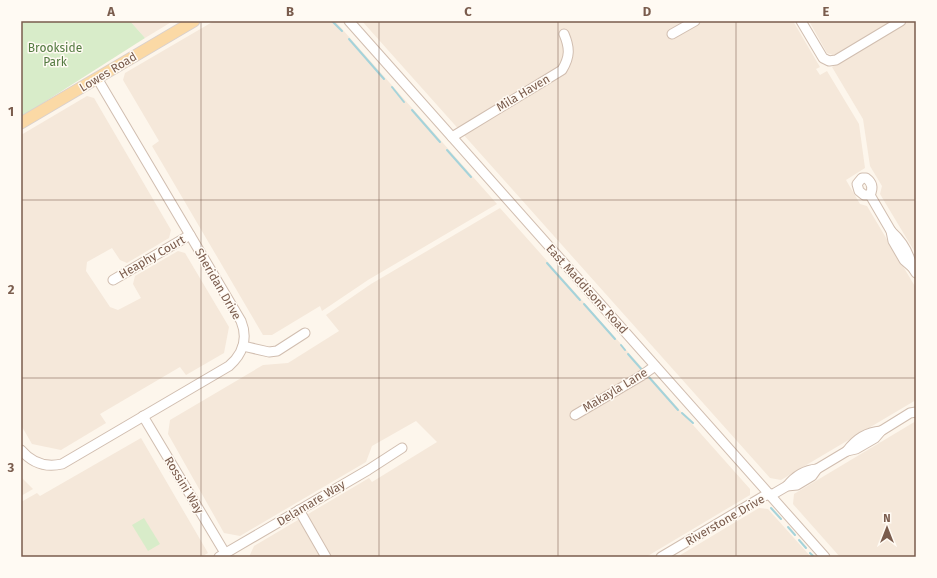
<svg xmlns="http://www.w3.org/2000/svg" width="937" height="578" viewBox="0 0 937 578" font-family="'Fira Sans',sans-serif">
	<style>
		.residential { fill: #f5e8da }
		.park { fill: #d8ecc9 }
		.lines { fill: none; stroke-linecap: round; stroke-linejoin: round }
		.stream { stroke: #a5d3da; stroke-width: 2 }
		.minor-casing { stroke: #d1beb0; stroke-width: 11 }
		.major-casing { stroke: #dad1cd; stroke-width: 13 }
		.minor { stroke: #fff; stroke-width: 9 }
		.major { stroke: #fbd9a5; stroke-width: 11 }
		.grid { fill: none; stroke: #7a5c4d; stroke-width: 1; stroke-opacity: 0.55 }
		.labels { text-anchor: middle; stroke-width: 3; stroke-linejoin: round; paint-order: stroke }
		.park-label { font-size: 12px; fill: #537a41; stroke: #fffaf3 }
		.street-label { font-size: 12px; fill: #7a5c4d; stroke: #fffaf3 }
		.neatline { fill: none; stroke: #7a5c4d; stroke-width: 1.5 }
		.grid-label { font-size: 13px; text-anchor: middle; font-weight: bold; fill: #7a5c4d }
	</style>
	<rect width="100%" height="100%" fill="#fdf6ec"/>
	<g class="residential">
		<path d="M130 21H173L145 38Z"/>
		<path d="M214 21H335L497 204 368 280 322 311 320 306 272 335H263L152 146 159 141 123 80 125 73Z"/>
		<path d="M362 21H793L820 67 816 69 820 75 827 71 859 124 865 168 846 180 860 204 867 206 916 288V400L781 480 770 478Z"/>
		<path d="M809 21H893L836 54 833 55 827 53Z"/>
		<path d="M910 21H916V254L880 194 882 186 870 166 863 119 832 67Z"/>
		<path d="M87 96 94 98 171 230 169 238 127 263 120 260 112 248 87 262 86 271 110 307 118 310 141 298 133 284 135 276 178 251 185 253 229 327 224 353 186 375 180 367 100 414 106 423 61 450 32 444 21 425V135Z"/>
		<path d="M500 208 750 489V495L646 557H249L254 546 369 478 372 482 437 442 416 421 372 446 366 462 240 536 224 533 168 434 170 420 263 365 288 363 339 331 326 315 371 284Z"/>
		<path d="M916 421V557H840L793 504 794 494Z"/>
		<path d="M141 438 208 553 201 557H21V502L37 493 40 496Z"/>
		<path d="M21 477 33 489 21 496Z"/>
		<path d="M759 508 768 509 811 557H677Z"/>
	</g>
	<g class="park">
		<path d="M21 21H130L145 38 21 117Z"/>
		<path d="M144 518 160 544 148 551 132 525Z"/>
	</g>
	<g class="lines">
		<g class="stream">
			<path d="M332 21 342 31"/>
			<path d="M349 39 384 79"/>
			<path d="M392 87 404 102"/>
			<path d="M412 110 440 142"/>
			<path d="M447 150 471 177"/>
			<path d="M547 263 580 300"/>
			<path d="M584 304 615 339"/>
			<path d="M621 345 625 350"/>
			<path d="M628 354 643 371"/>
			<path d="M647 375 678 410"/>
			<path d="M682 413 693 423"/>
			<path d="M771 508 781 519"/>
			<path d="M788 527 795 535"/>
			<path d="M799 540 806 548"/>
			<path d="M810 553 814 557"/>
		</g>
		<g class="minor-casing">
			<g id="minor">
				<path d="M349 21 825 557"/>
				<path d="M801 21 823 58 829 61 836 60 901 21"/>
				<path d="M672 34 695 21"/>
				<path d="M452 137 562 70C570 57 570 48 564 34"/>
				<path d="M862 178H866C873 183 873 189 870 195H864L859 191 857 184Z"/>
				<path d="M870 195 891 231 893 241 904 260 912 267 916 273"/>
				<path d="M891 231C902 241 909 252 912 267"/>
				<path d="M113 280 190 235"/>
				<path d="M243 346 269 352 277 351 305 333"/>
				<path d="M575 415 641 376 655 366"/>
				<path d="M143 416 225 553"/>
				<path d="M21 450C32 463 45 468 62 464L229 366C243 354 248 338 241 321L97 78"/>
				<path d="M847 451C855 440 867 432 881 431"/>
				<path d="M787 486C795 476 804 470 817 469"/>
				<path d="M299 510 326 557"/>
				<path d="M219 557 368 470 402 448"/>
				<path d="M661 557 764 496 775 493 787 486 797 485 812 476 817 469 847 451 856 449 875 438 881 431 910 413 916 412"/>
			</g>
		</g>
		<g class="major-casing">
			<path id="major" d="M21 123 194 21"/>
		</g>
		<use href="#minor" class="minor"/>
		<use href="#major" class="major"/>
	</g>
	<path class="grid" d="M201 21V557M379 21V557M558 21V557M736 21V557M21 200H916M21 378H916"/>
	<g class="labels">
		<g class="park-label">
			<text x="55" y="52">Brookside<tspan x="55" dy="14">Park</tspan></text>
		</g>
		<g class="street-label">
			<text transform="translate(108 72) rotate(-31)" y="4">Lowes Road</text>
			<text transform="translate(523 93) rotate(-31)" y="4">Mila Haven</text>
			<text transform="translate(152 257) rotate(-30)" y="4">Heaphy Court</text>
			<text transform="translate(218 284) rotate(60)" y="4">Sheridan Drive</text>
			<text transform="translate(587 289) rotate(48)" y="4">East Maddisons Road</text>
			<text transform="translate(615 390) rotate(-31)" y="4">Makayla Lane</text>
			<text transform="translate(184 485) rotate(59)" y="4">Rossini Way</text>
			<text transform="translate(311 503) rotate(-31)" y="4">Delamare Way</text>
			<text transform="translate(725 520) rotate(-30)" y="4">Riverstone Drive</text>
		</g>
	</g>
	<rect width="937" height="578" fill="none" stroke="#fffaf3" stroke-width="44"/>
	<g transform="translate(887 528)" stroke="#fffaf3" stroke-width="3" paint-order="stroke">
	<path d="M0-3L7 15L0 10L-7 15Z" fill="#7a5c4d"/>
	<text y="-6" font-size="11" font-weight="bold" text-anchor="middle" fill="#7a5c4d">N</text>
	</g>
	<rect x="22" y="22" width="893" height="534" class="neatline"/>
	<g class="grid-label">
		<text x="111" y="16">A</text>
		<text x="290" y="16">B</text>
		<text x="468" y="16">C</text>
		<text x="647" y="16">D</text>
		<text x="826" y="16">E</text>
		<text x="11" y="116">1</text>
		<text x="11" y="294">2</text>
		<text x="11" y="472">3</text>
	</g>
</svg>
